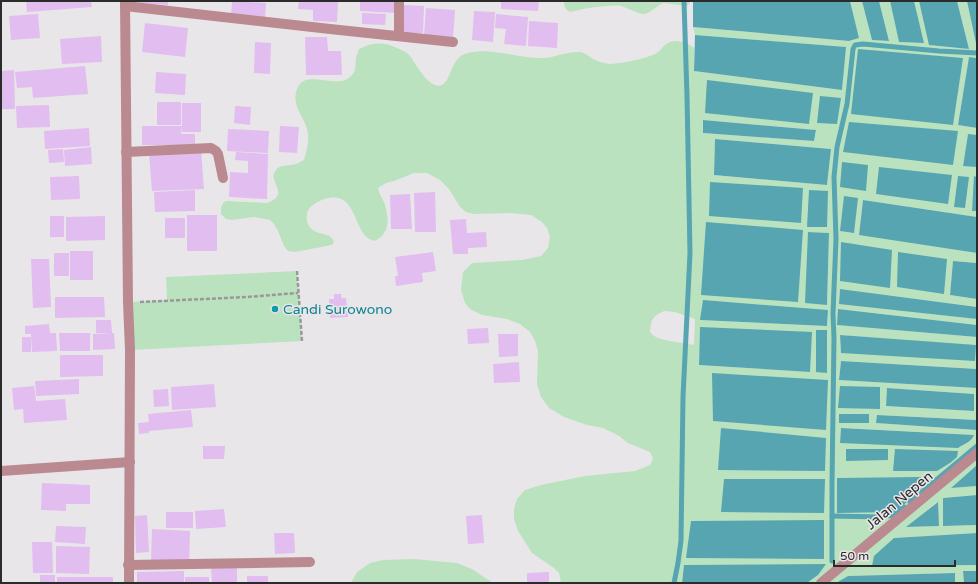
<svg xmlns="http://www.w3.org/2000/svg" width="978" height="584" viewBox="0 0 978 584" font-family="'Varela Round',sans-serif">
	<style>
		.green { fill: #bbe2bf; fill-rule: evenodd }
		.water { fill: #56a5b1 }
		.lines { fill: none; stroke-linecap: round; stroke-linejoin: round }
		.stream { stroke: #56a5b1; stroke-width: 5 }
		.building { fill: #e2bdef }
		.path { stroke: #9a979a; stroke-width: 2.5; stroke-dasharray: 4 2; stroke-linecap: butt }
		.minor { stroke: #bb8990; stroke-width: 10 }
		.culture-dot { fill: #0f9aa8; stroke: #e9e6ea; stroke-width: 1.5 }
		.labels { text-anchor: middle; stroke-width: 3; stroke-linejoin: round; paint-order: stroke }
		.culture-label { font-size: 14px; fill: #0d838f; stroke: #e9e6ea; text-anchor: start }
		.street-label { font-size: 14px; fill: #2c2b2c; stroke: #e9e6ea }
	</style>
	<rect width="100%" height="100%" fill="#e9e6ea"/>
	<g class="green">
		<path d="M564 1H691L689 4 687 6 663 3C657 6 651 13 644 14 639 14 627 8 621 6 612 4 580 9 571 12 565 10 564 7 564 1Z"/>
		<path d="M850 1H862L872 40 889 41 879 1H890L899 42 924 43 914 1H919L930 45 969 49 957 1H967L977 48V58L969 57 958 125 977 128V135H968L963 165 977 167V177L975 176 972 211H977V217L863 200 859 234 977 253V263L953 261 950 295 977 299V307L840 289 839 303 977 319V325L838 309V325L977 337V369L841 361 839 380 977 388V420L877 415V423L977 430V465L951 488 977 486V495L943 498V526L977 525V533L894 538 873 566 977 565V571H963L964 583H955V573L848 576 836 583H807L818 575 684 565 682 583H561L559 573 554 568 532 553 518 531 514 519V509L517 499 525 490 541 485 585 476 635 471 650 465 653 459 650 452 628 443 619 436 603 428 587 425 564 417 549 408 541 397 537 384 538 351 535 341 530 332 520 324 507 319 482 315 470 309 465 303 461 290 463 272 472 263 522 260 541 256 548 248 550 237 547 228 542 222 531 215 511 213 473 214 466 212 460 207 449 189 440 180 427 173H414L394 181 386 183 378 188C379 195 383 198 385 205 389 220 390 233 375 241 373 240 371 240 369 239 354 230 356 193 329 198 323 199 318 201 313 205 307 209 306 215 307 221 312 239 330 229 334 242L332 245 295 252 288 251 284 246 278 231 274 224 270 220 254 217 232 220 226 219 221 214V207L224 202 228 201 267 203C292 194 266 182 276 170 280 164 290 166 296 164 299 163 302 161 304 160 307 150 310 139 307 129 303 114 291 106 297 89 305 67 338 92 352 75 357 70 355 64 356 57 357 54 358 52 359 49 374 42 383 42 397 48 402 50 407 52 410 56 416 64 429 90 442 85 452 80 450 57 468 53 490 47 518 58 541 58 554 58 566 51 580 52 585 53 589 56 593 59 597 61 606 64 611 64 613 64 617 63 620 63 632 61 643 59 655 54 660 52 662 47 666 44 675 38 687 42 694 48V71L842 90 845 47 695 35 693 27 849 41 859 38ZM703 120 816 130V131L814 141 703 133ZM715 139 831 149 827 185 714 175ZM808 232 829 233 827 305ZM828 310 827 326 700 320ZM664 311 675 312 695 319 694 345C685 342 653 342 650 331 650 329 651 326 651 324 652 317 658 314 664 311ZM700 327 810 372 699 365ZM827 330 816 372V331ZM840 335 976 346 841 353ZM887 388 974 394V411L886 406ZM841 428 974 435 840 443ZM937 502 939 526 907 527Z"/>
		<path d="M297 271 302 341 130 350 128 302 167 300 166 277Z"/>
		<path d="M414 559 457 563 472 569 493 583H351L357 572 370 563 383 560Z"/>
	</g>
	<g class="water">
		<path d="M693 1H850L859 38 849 41 693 27Z"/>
		<path d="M862 1H879L889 41 872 40Z"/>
		<path d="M890 1H914L924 43 899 42Z"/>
		<path d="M919 1H957L969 49 929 45Z"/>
		<path d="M967 1H977V48Z"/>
		<path d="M695 35 846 47 842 90 694 71Z"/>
		<path d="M858 49 963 58 953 125 851 114Z"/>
		<path d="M969 57 977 58V128L958 125Z"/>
		<path d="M707 80 813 93 809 124 705 113Z"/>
		<path d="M820 96 841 98 837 124 817 123Z"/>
		<path d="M703 120 816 130 814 141 703 133Z"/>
		<path d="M849 122 958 131 953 165 843 152Z"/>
		<path d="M968 134 977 135V167L963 166Z"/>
		<path d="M715 139 831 149 827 185 714 175Z"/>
		<path d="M842 162 868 165 866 191 840 187Z"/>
		<path d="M879 167 952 175 948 204 876 194Z"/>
		<path d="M958 176 969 177 965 208 954 207Z"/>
		<path d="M974 176 977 177V211H972Z"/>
		<path d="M710 182 803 188 801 223 709 216Z"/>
		<path d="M809 190 828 191 827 227H807Z"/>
		<path d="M844 196 858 198 854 233 840 231Z"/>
		<path d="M863 200 977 217V253L859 235Z"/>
		<path d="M706 222 803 230 798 302 701 295Z"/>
		<path d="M808 232 829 233 827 305 805 303Z"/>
		<path d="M841 242 892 250 890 288 840 281Z"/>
		<path d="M898 252 947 259 944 294 897 287Z"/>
		<path d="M953 261 977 263V299L950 295Z"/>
		<path d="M840 289 977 307V319L839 304Z"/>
		<path d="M703 300 828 310 827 326 700 320Z"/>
		<path d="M838 309 977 325V337L837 325Z"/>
		<path d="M700 327 812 332 810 372 699 365Z"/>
		<path d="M827 330V373L816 372V330Z"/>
		<path d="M840 335 976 345 975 361 841 353Z"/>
		<path d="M841 361 977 369V388L839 380Z"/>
		<path d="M712 373 828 380 826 430 713 421Z"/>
		<path d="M840 386 880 387V409L838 408Z"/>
		<path d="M887 388 974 394V411L886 406Z"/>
		<rect x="839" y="414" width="30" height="9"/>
		<path d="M877 415 977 420V430L876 423Z"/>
		<path d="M721 428 826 438 825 471 718 470Z"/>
		<path d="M841 428 974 435C971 442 964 444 958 448L840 443Z"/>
		<path d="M846 449H888V460L846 461Z"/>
		<path d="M895 449 958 451 957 457 950 463 937 471H893Z"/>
		<path d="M977 465V486L951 488Z"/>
		<path d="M921 477V490L895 512 837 513V478Z"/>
		<path d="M724 479H825L824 513 721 512Z"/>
		<path d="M977 495V525L943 526V498Z"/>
		<path d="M938 502 939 526 906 527Z"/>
		<path d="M824 520V559L686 558 691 521Z"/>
		<path d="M977 533V565L872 566 874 556 894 538Z"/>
		<path d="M826 564 818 575 807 583H682L684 565Z"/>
		<path d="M963 571H977V583H964Z"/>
		<path d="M955 573V583H836L848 576Z"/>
	</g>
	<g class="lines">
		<g class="stream">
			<path d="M910 502 977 446"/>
			<path d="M832 516 882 517 894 515 904 507"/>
			<path d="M832 561V484L834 338 833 314 836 239 834 177 837 147 847 104 853 49 855 45 863 44 939 51 977 53"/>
			<path d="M674 583 678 563 681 541 683 397 690 253 687 96 684 1"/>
		</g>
	</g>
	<g class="building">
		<path d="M26 1H91L92 7 27 12Z"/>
		<path d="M137 1H168V5L137 3Z"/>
		<path d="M232 1 266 3 265 17 231 16Z"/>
		<path d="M299 1H338L337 22 313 21V10L298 9Z"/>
		<path d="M360 1H397V13L360 11Z"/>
		<path d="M501 1H539L538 11 501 9Z"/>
		<path d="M403 5 424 6 423 33H402Z"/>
		<path d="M426 8 455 10 453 38 424 36Z"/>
		<path d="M474 11 495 12 493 42 472 40Z"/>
		<path d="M362 13 386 14 385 25 362 24Z"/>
		<path d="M38 14 40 38 11 40 9 16Z"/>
		<path d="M496 14 528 17 526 46 504 44 506 29 495 28Z"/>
		<path d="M529 21 558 23 557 48 528 46Z"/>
		<path d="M145 23 188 28 185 57 142 52Z"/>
		<path d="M101 36 102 62 62 64 60 39Z"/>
		<path d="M305 37H327L328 51H341L342 75H306Z"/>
		<path d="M255 42 271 43 270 74 254 73Z"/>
		<path d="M85 66 88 94 33 98 32 87 17 88 15 72Z"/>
		<path d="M14 70 15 109H1V71Z"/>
		<path d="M156 72 186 74 185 95 155 93Z"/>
		<rect x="157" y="102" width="24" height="23"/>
		<rect x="182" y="103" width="19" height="29"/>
		<path d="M49 105 50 127 17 128 16 106Z"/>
		<path d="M235 106 251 107 250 125 234 123Z"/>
		<path d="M142 126H182L181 134H195V145H142Z"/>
		<path d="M280 126 299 127 297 153 279 152Z"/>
		<path d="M89 128 90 146 45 149 44 131Z"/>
		<path d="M228 129 269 131 268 153 227 151Z"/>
		<path d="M91 147 92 164 65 166 64 150Z"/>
		<path d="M63 149 64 162 49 163 48 150Z"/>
		<path d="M201 150 204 189 152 191 149 153Z"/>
		<path d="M236 152 268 154 267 199 229 197 230 172 248 173V161L235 160Z"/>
		<path d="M79 176 80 199 51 200 50 177Z"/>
		<path d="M195 190V211L155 212 154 192Z"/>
		<path d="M435 192 436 232H415L414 193Z"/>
		<path d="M410 194 412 229H391L390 195Z"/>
		<rect x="187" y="215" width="30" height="36"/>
		<rect x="50" y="216" width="14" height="21"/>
		<path d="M105 216V240L66 241V217Z"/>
		<rect x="165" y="218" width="20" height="20"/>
		<path d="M466 219 467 233 486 232 487 247 468 248V254H453L450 220Z"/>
		<rect x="70" y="251" width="23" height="29"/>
		<path d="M433 252 436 271 422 273 423 282 396 286 395 276H398L395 257Z"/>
		<rect x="54" y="253" width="15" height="23"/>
		<path d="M31 259H49L51 307 33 308Z"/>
		<path d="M334 294H341V298H346L348 317 330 318 329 299H334Z"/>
		<path d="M55 297H104L105 317 55 318Z"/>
		<path d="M96 320H111L112 333H96Z"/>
		<path d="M49 324 50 333H56L57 351 32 352 31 334H25V326Z"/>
		<path d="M488 328 489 343 468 344 467 329Z"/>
		<path d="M59 333H90V351H60Z"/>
		<path d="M114 333 115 349 93 350V334Z"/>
		<path d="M498 334H518V356L499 357Z"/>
		<rect x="22" y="337" width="9" height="15"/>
		<path d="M60 355H103V376L60 377Z"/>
		<path d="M519 362 520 382 494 383 493 364Z"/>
		<path d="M79 379V394L36 396 35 381Z"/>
		<path d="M214 384 216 407 172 410 171 387Z"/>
		<path d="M34 386 36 401 65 399 67 420 24 423 23 409 14 410 12 388Z"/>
		<path d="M168 389 169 406 154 407 153 390Z"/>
		<path d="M191 410 193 427 149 431V433L139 434 138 423 149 422 148 414Z"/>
		<path d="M203 446H225L224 459H203Z"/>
		<path d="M42 483 90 485V504H66V511L41 510Z"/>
		<path d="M224 509 226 527 196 529 195 511Z"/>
		<rect x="166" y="512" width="27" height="16"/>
		<path d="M147 515 149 552 136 553 135 516Z"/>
		<path d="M482 515 484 543 468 544 466 516Z"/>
		<path d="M56 526 86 527 85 544 55 542Z"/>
		<path d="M152 529 190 531 189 563 151 561Z"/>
		<path d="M274 533H294L295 553 275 554Z"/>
		<path d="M32 542H52L53 573H33Z"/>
		<path d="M56 546 90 547 89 574 56 573Z"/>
		<path d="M211 568H237V583H212Z"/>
		<path d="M184 571V583H137V572Z"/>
		<path d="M549 572V583H527V573Z"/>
		<rect x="40" y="575" width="15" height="8"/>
		<rect x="247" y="576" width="21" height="7"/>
		<rect x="57" y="577" width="56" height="6"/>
		<rect x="185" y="577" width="24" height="6"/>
	</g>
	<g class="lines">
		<g class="path">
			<path d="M297 271 302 341"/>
			<path d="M140 302 247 297 298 293"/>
			<path d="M300 313 318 311"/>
		</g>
		<g class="minor">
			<path d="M125 1 128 302 130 350 129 583"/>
			<path d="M125 6 330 29 453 42"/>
			<path d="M399 36V1"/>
			<path d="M126 152 211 148 216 151 218 154 223 178"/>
			<path d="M1 471 130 462"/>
			<path d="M128 565 310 562"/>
			<path d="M821 583 977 453"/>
		</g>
	</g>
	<circle class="culture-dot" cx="275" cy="309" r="4"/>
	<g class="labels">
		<g class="culture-label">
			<text x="283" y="314">Candi Surowono</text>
		</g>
		<g class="street-label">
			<text transform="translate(899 500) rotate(-40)" y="5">Jalan Nepen</text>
		</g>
	</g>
	<rect width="978" height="584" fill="none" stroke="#2c2b2c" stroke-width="4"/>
	<path d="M834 560v6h121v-6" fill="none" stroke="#2c2b2c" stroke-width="2"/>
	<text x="840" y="560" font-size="12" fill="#2c2b2c" stroke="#e9e6ea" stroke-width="3" paint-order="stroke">50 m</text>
</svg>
